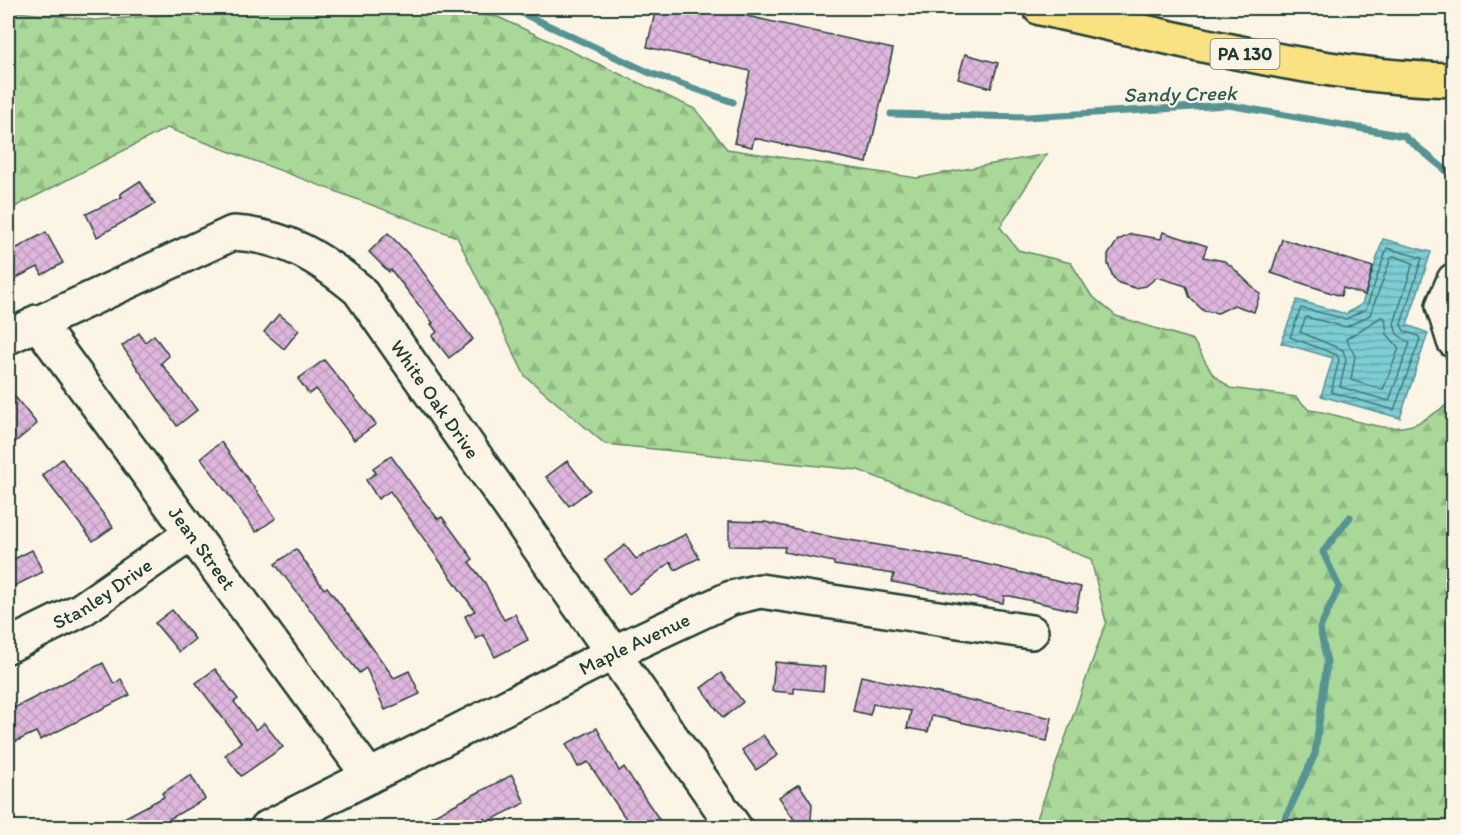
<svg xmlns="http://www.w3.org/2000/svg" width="1461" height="835" viewBox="0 0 1461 835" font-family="Itim,sans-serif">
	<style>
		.forest { fill: url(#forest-firs); stroke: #648a66; stroke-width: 1.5 }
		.water { fill: url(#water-rules); stroke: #579494; stroke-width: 1.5 }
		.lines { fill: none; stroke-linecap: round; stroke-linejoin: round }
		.shore { stroke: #457774; stroke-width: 1.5 }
		.stream { stroke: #579494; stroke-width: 7 }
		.building { fill: url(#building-cross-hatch); stroke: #1f3d34; stroke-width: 1.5 }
		.minor-casing { stroke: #1f3d34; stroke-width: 38 }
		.major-casing { stroke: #1f3d34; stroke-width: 38 }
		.minor { stroke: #fcf5e5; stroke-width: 33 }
		.major { stroke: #fae181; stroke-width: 33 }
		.labels { text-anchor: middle; stroke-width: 4.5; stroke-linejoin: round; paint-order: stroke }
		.shield { fill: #fcf5e5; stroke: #617469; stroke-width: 1.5 }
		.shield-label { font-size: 18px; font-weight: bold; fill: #1f3d34 }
		.street-label { font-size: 20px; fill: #1f3d34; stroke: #fcf5e5 }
		.water-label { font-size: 21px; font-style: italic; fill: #325a54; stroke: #fcf5e5 }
	</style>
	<defs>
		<pattern id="forest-firs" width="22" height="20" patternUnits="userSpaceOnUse" patternTransform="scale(1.5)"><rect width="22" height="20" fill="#a9d898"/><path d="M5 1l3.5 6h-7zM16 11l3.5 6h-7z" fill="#91ba84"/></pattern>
		<pattern id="water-rules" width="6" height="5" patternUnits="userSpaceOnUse" patternTransform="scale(1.5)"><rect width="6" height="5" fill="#7dced4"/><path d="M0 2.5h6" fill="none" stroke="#66a8ad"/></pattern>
		<pattern id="building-cross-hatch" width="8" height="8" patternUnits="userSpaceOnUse" patternTransform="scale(1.5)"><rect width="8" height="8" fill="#dfb6dd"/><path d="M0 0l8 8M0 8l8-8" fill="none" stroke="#bf9dbe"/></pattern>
	</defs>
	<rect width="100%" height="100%" fill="#fcf5e5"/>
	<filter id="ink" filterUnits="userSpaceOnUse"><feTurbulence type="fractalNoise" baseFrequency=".0167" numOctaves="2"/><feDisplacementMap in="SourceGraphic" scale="12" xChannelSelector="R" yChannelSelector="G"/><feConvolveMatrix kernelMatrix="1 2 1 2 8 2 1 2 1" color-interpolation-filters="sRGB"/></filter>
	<g filter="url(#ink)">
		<path class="forest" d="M265 8H423L498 17 695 109 727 149 917 178 1047 154 1000 227 1018 250 1071 263 1091 295 1116 316 1193 340 1212 373 1230 388 1296 397 1309 410C1343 413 1378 435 1412 425 1426 421 1441 408 1453 401V827H1034L1106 622 1091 559 858 470 605 444 525 376 457 237 167 128 15 207 8 206V11L95 20Z"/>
		<path class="water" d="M1383 239 1431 252 1407 325 1428 333 1400 418 1321 396 1333 358 1281 343 1297 300 1346 314 1362 304Z"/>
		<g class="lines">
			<g class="shore">
				<path d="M1387 248 1422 258 1401 324 1404 331 1418 336 1420 339 1394 410 1331 392 1339 360 1337 355 1290 337 1301 308 1346 319 1366 309Z"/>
				<path d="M1394 256 1413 263 1394 324 1397 334 1410 343 1389 401 1340 387 1346 360 1343 350 1300 332 1306 317 1346 327 1370 315 1391 258Z"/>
				<path d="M1381 317 1385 318 1387 334 1399 348 1383 390 1351 380 1355 356 1346 339Z"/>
			</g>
			<g class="stream">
				<path d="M511 8 650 73 733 102"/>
				<path d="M891 114 1027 117 1228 105 1404 136 1454 177"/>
				<path d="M1281 828 1315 754 1327 662 1320 628 1339 587 1323 552 1350 517"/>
			</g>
		</g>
		<g class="building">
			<path d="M656 8H712L893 49 867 163 754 138 752 147 734 143 750 71 647 47Z"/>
			<path d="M965 54 998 63 991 88 958 79Z"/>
			<path d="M140 181 155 204 97 237 86 214 122 197 120 194Z"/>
			<path d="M46 232 63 263 42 275 38 267 8 282V253Z"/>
			<path d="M1163 232 1207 246 1203 257 1224 261 1231 266 1260 294 1254 312 1234 305 1218 313 1204 311 1190 298 1186 286 1157 277 1146 286 1135 288 1119 283 1113 277 1108 264V255L1118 240 1131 234 1161 239Z"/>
			<path d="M388 233 414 260 473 339 449 358 432 336 437 332 431 324 433 323 391 270 389 272 369 252Z"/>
			<path d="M1282 239 1373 267 1365 295 1343 288 1341 296 1271 273Z"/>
			<path d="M279 314 299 330 284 349 264 332Z"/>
			<path d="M139 333 145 342 154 335 169 356 161 363 197 410 177 426 122 346Z"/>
			<path d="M324 360 376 424 354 440 316 389 309 394 298 379Z"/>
			<path d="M8 388 37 424 8 448Z"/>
			<path d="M221 442 276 518 256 532 201 458Z"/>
			<path d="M391 456 422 499 438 519 442 517 473 559 469 562 485 583 504 620 515 614 528 640 495 657 484 635 476 639 465 616 475 611 390 491 378 499 366 480 376 473 373 468Z"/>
			<path d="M62 459 113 527 93 541 42 475Z"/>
			<path d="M567 461 590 490 569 506 546 477Z"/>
			<path d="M729 521 765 522 832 537 977 562 1081 587 1076 611 1010 596H1004L1003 603 892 582 894 574 834 565V562L784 552 785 547 729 546Z"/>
			<path d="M686 534 699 558 675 570 671 562 629 594 605 560 625 545 636 559Z"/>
			<path d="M296 549 324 589 327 587 350 617 394 678 409 671 420 694 385 710 366 668 359 673 275 564Z"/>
			<path d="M32 550 43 572 8 589V562Z"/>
			<path d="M172 610 195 639 179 652 155 623Z"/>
			<path d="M775 662 825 667 823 691 794 688V693L772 691Z"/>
			<path d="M103 663 114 684 121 679 130 695 40 740 36 732 8 745V711Z"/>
			<path d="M215 669 238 699 234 702 256 730 264 723 283 747 241 776 225 755 241 742 196 683Z"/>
			<path d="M721 673 743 702 723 718 701 688Z"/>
			<path d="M861 676 1052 718 1047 741 932 716 928 732 907 728 911 711 873 704 870 715 853 711Z"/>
			<path d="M597 728 619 771 624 767 665 828H632L588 762 578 767 566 744Z"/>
			<path d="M763 735 778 755 756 770 742 750Z"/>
			<path d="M191 775 205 799 153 828H105L164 797 162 793Z"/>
			<path d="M512 775 525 803 487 822 485 818 466 828H409Z"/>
			<path d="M799 784 812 804 811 820 799 827 779 797Z"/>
		</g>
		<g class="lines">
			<g class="minor-casing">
				<g id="minor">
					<path d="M1454 280 1443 306 1454 341"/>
					<path id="s1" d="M37 322 369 776"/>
					<path id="s2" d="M8 337 233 233C286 236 319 257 359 290L735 828"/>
					<path id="s3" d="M8 646 81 610 192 533"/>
					<path id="s4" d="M267 828 613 653 731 598 760 591 1031 632"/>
				</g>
			</g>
			<g class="major-casing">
				<path id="major" d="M1040 8C1176 38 1314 77 1454 80"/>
			</g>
			<use href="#minor" class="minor"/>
			<use href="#major" class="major"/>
		</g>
	</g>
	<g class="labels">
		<rect class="shield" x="1210.5" y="39" width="69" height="30" rx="4.5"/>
		<g class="shield-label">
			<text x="1245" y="60">PA 130</text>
		</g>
		<g class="street-label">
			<text dy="7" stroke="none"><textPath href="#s2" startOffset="522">White Oak Drive</textPath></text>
			<text dy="7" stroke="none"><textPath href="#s1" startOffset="280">Jean Street</textPath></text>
			<text dy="7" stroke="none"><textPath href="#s3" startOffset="108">Stanley Drive</textPath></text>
			<text dy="7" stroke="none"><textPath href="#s4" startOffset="411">Maple Avenue</textPath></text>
		</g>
		<g class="water-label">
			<text transform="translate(1180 94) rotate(-1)" y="7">Sandy Creek</text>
		</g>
	</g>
	<rect width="1461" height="835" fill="none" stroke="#fcf5e5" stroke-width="30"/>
	<rect x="15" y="15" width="1431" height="805" fill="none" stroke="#1f3d34" stroke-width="2" filter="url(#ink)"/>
</svg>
